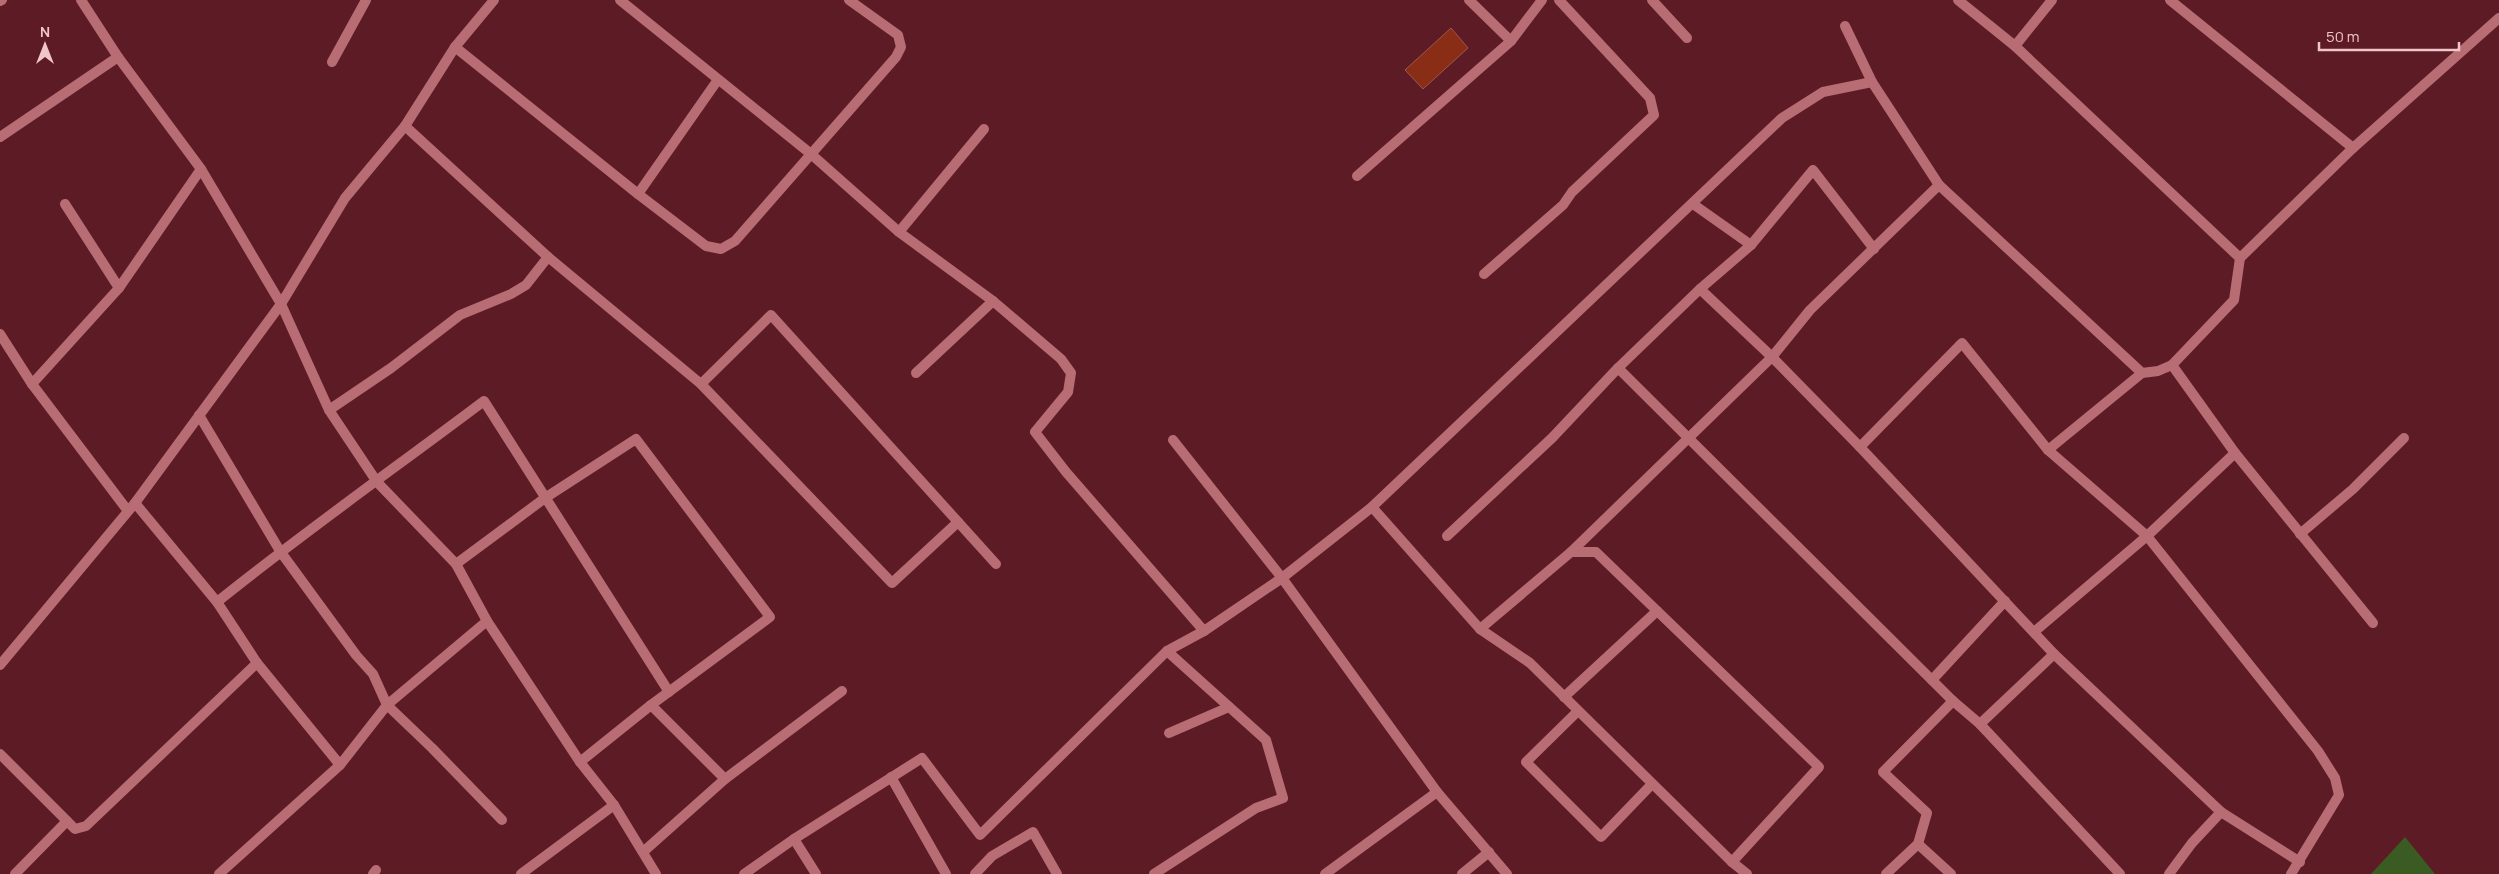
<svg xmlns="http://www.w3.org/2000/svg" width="2499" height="874" viewBox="0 0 2499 874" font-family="Manrope,sans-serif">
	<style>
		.green { fill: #3a5c22 }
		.building { fill: #892d17; stroke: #9e5848 }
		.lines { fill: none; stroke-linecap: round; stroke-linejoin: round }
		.minor { stroke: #b86c73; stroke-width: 10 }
		.tertiary { stroke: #b86c73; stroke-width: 10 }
	</style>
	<rect width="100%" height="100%" fill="#5d1b26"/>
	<path class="green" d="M2405 837 2435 874H2371Z"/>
	<path class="building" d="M1451 28 1468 48 1423 89 1405 70Z"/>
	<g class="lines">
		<g class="minor">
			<path d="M81 0 118 57 201 169 281 304 329 410 377 482 456 564 487 621 580 762 614 805 656 874"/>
			<path d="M620 0 811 154 899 232 993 301 1061 359 1071 373 1068 392 1035 432 1066 472 1204 631 1167 651 980 835 922 758 794 839 744 874"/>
			<path d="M1469 0 1511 41 1542 0"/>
			<path d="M1652 0 1687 38"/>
			<path d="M1958 0 2015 46 2240 258 2234 300 2172 365"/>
			<path d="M2170 0 2353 148"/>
			<path d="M0 1 2 0"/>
			<path d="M1845 26 1872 82 1939 185"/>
			<path d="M2015 46 2052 0"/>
			<path d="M455 47 638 194 706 246 721 249 735 241 896 57 901 47 898 35 849 0"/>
			<path d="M332 62 366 0"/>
			<path d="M405 126 548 257 701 384 892 583 958 522"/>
			<path d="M0 137 118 57"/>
			<path d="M1357 176 1511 41"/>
			<path d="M638 194 717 81"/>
			<path d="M65 204 119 288"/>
			<path d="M1693 204 1751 245 1700 289 1772 357 1860 447 2054 654 2221 812 2300 862"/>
			<path d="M899 232 984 129"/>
			<path d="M1751 245 1813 170 1874 249"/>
			<path d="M2240 258 2353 148 2499 18"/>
			<path d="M1484 274 1563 205 1572 192 1654 115 1650 98 1559 0"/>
			<path d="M0 334 32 384 128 511"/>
			<path d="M1618 368 1953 701 1980 724 2120 874"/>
			<path d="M916 373 993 301"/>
			<path d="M32 384 119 288 201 169"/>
			<path d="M701 384 771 315 996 564"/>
			<path d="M329 410 391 368 460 315 511 294 526 285 548 257"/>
			<path d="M199 415 280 551 356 655 373 674 387 705 432 748 502 820"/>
			<path d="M1173 440 1282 578 1437 792 1507 874"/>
			<path d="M1860 447 1962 343 2048 450 2147 536 2235 453"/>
			<path d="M2048 450 2142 373"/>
			<path d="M135 503 217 602 257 663 340 765 219 874"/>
			<path d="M1372 507 1480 629 1530 663 1732 862"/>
			<path d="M2300 534 2353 489 2404 438"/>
			<path d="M1447 536 1552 438 1618 368 1700 289"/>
			<path d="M1571 552H1596L1819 767 1732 862 1747 874"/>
			<path d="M456 564 545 498 636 439 770 617 651 705 580 762"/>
			<path d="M217 602C304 532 395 468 484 401L669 692"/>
			<path d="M1480 629 1571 552 1772 357 1810 310 1939 185 2142 373 2158 371 2172 365 2235 453 2373 623"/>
			<path d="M1204 631 1282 578 1372 507 1782 118 1823 92 1872 82"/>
			<path d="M2034 632 2147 536 2318 751 2335 778 2339 795 2291 874"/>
			<path d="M1932 680 2005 601"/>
			<path d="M1564 697 1657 611"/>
			<path d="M651 705 725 779"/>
			<path d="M1578 711 1526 762 1601 837 1652 784"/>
			<path d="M1980 724 2054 654"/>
			<path d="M1169 733 1229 707"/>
			<path d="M0 754 75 829 86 826 257 663"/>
			<path d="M340 765 387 705 487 621"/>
			<path d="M891 777 946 874"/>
			<path d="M794 839 816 874"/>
			<path d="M1918 844 1951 874"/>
			<path d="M643 852 725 779 842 691"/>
			<path d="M15 874 67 821"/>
			<path d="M373 874 376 870"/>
			<path d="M521 874 614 805"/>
			<path d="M975 874 992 856 1033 832 1057 874"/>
			<path d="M1154 874 1256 808 1283 798 1266 740 1167 651"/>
			<path d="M1325 874 1437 792"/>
			<path d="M1462 874 1489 852"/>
			<path d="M1886 874 1918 844 1927 813 1883 772 1953 701"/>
			<path d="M2169 874 2192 843 2221 812"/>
		</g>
		<path class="tertiary" d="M0 665 135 503 281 304 345 198 405 126 455 47 494 0"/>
	</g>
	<g transform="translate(45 45)" stroke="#5d1b26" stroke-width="4" paint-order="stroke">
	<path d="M0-4L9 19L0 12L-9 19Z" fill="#f0c6c8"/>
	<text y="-8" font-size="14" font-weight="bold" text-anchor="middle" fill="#f0c6c8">N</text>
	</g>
	<path d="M2319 42v8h140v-8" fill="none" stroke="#f0c6c8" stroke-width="2.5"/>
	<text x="2326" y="42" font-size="15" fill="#f0c6c8" stroke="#5d1b26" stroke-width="4" paint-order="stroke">50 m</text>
</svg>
